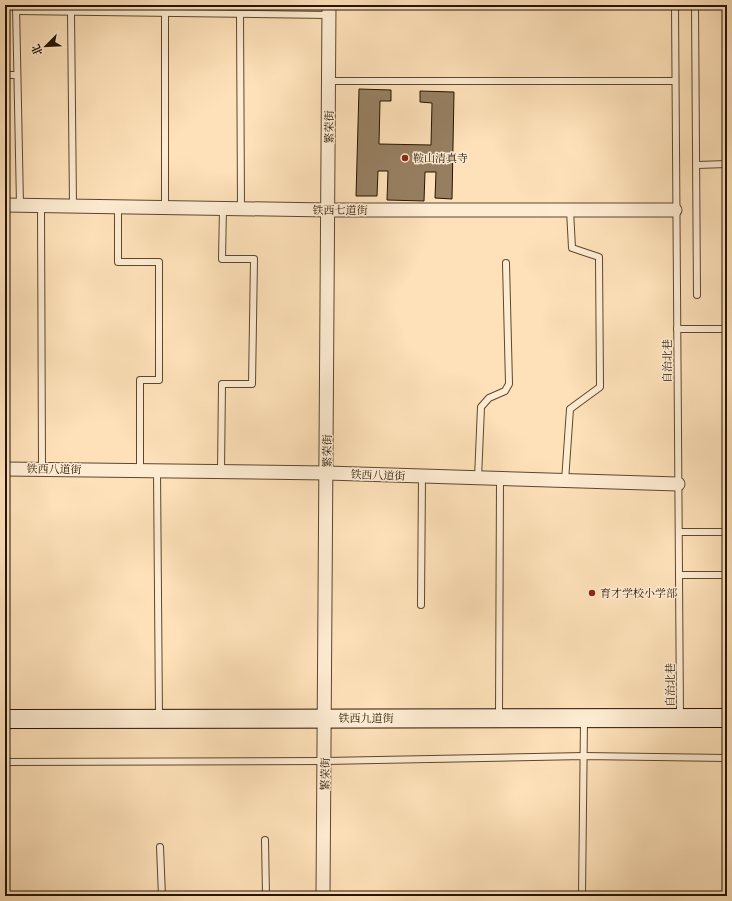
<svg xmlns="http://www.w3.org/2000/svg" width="732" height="901" viewBox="0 0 732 901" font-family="'IM FELL English','Noto Serif SC',serif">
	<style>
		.building { fill: #967f61; stroke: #251401 }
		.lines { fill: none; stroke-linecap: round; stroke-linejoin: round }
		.lane-casing { stroke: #5b472f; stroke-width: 8 }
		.street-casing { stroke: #5b472f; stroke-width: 15 }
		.secondary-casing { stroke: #251401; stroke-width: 20 }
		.lane { stroke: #feecd2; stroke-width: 6 }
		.street { stroke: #feecd2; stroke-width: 13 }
		.secondary { stroke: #feecd2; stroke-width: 18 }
		.poi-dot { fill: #8f2418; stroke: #feecd2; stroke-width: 1.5 }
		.labels { text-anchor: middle; stroke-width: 3; stroke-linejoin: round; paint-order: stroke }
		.street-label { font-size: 11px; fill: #251401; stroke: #feecd2 }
		.poi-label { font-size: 11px; fill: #251401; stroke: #feecd2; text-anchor: start }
	</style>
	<rect width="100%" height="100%" fill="#fee1b9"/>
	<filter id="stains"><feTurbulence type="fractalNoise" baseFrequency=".005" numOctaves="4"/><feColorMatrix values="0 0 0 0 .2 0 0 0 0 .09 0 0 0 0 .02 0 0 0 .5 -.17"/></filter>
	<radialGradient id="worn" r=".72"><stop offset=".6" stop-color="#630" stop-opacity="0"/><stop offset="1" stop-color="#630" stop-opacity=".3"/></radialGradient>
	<path class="building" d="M359 89 391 90V101H380L379 144 431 145 432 103 420 102V91L454 92 452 199 435 198 436 172H425L424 201 387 200 388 171H378L377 196H356Z"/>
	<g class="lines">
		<g class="lane-casing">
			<g id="lane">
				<path d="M16 5 20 205"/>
				<path d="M675 5 680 717"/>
				<path d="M695 5 697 295"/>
				<path d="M16 11 329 15"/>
				<path d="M71 12 73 206"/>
				<path d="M240 14 241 208"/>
				<path d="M5 75H17"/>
				<path d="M329 81H675"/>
				<path d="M697 165 727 164"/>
				<path d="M41 205 42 469"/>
				<path d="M118 206V262H159V380H140V470"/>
				<path d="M165 207V13"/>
				<path d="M677 329H727"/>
				<path d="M157 471 159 717"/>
				<path d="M221 472 222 384H252L254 259H222L223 208"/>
				<path d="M478 478 481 407 489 398 505 391 509 384 506 263"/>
				<path d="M565 481 570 409 600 387 599 257 572 248 570 210"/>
				<path d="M679 532H727"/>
				<path d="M679 575H727"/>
				<path d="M421 605 422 476"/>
				<path d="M499 717 500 478"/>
				<path d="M5 762 325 761 584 756 727 758"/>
				<path d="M265 840 266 896"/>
				<path d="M160 847 162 896"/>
				<path d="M582 896 584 720"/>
			</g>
		</g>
		<g class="street-casing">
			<g id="street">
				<path d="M5 205 328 210H675"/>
				<path d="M5 469 327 473 678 484"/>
				<path d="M323 896 329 5"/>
			</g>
		</g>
		<g class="secondary-casing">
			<path id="secondary" d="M5 719 727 718"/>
		</g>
		<use href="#lane" class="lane"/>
		<use href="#street" class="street"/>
		<use href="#secondary" class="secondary"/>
	</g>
	<g class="poi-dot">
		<circle cx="405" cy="158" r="4"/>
		<circle cx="592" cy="593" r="4"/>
	</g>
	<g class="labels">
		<g class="street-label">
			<text transform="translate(329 127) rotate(-90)" y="4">繁荣街</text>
			<text x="340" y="214">铁西七道街</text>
			<text transform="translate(667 361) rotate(-90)" y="4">自治北巷</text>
			<text transform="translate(327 451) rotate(-90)" y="4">繁荣街</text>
			<text transform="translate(54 469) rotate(1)" y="4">铁西八道街</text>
			<text transform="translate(378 475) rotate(2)" y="4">铁西八道街</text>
			<text transform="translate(670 685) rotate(-90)" y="4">自治北巷</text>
			<text x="366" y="722">铁西九道街</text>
			<text transform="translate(325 774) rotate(-89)" y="4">繁荣街</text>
		</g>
		<g class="poi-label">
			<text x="413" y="162">鞍山清真寺</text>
			<text x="600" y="597">育才学校小学部</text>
		</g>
	</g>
	<rect width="732" height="901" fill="none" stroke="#fee1b9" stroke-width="20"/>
	<rect x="6" y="6" width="720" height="889" fill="none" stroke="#251401" stroke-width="2"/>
	<rect x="10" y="10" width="712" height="881" fill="none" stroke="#251401"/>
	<g transform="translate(46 46) rotate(246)" stroke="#feecd2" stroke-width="3" paint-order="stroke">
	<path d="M0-3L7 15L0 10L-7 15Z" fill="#251401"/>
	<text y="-6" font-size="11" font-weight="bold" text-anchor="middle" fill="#251401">北</text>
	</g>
	<rect width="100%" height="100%" filter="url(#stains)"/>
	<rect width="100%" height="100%" fill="url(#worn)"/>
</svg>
